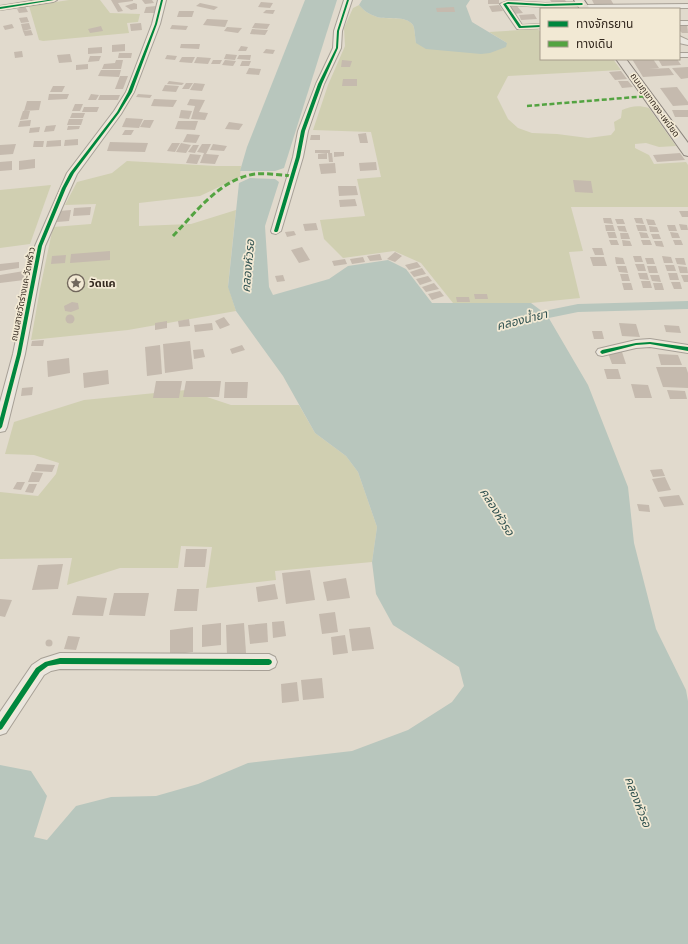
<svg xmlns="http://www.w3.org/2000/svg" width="688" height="944" viewBox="0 0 688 944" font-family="Georgia,'Noto Sans Thai',serif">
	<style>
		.green { fill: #d0cfb1 }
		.water { fill: #b8c6bd }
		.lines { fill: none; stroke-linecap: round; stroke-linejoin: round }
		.canal { fill: #b8c6bd; fill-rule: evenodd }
		.building { fill: #c5baae }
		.minor-casing { stroke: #a7a096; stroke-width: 2 }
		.major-casing { stroke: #8c857d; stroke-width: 2 }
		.minor { fill: #eae6de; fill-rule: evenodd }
		.major { fill: #e1dbd0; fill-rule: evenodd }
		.quiet-far1 { stroke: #53a341; stroke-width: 2.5; stroke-dasharray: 5 2.5; stroke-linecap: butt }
		.quiet { stroke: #53a341; stroke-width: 3; stroke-dasharray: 6 3; stroke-linecap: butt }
		.cycleway-casing { stroke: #f2e9d4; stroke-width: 3 }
		.cycleway { fill: #00873e; fill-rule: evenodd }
		.labels { text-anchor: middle; stroke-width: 3.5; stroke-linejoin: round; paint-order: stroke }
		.far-street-label { font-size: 9px; fill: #34291f; stroke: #f2e9d4 }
		.poi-label { font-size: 11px; font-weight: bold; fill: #34291f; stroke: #f2e9d4; text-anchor: start }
		.water-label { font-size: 12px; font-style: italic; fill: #305250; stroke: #f2e9d4 }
	</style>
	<rect width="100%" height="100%" fill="#e1dacd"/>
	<g class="green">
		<path d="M69 0H100L110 13 140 14 138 22 127 23 129 33 43 41 39 40 29 6Z"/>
		<path d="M359 5C364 11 369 14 377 17 387 20 406 15 413 25 415 29 415 38 416 43H507L489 32 538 29 541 33V59H613L621 70 508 76 497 97 508 119 518 128 532 133 557 134 588 138 611 135 615 130 614 122 621 118 622 110C631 106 639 105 649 108L676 146 659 147 646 143 635 144V148L649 155 654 164 686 162 688 165V207H571L583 251 569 252 580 298 531 303H453L421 263 394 251 343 258 324 239 320 220 365 216 357 179 381 177 371 132 313 130 328 85 345 46 344 28 353 8Z"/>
		<path d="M127 161 216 166H241L240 177 200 196 139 203V226L191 224 236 210 228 286 236 311 128 330 31 340 40 289 53 227 91 224 96 204 65 205 77 182 112 173Z"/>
		<path d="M51 185 30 244 0 248V190Z"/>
		<path d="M186 390 231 405H299L315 433 346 456 358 472 377 527 372 562 275 571 276 580 206 588 212 547 181 546 178 568H120L67 585 72 558 0 559V492L38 496 56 474 59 463 34 455 5 454 14 422 84 400Z"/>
	</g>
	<g class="water">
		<path d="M305 0H337L284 168 275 171H240L247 147Z"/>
		<path d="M362 0H470L466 6 472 22 507 43 506 47 490 53 481 54 426 49 416 43C415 38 415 29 413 25 406 15 387 20 377 17 369 14 364 11 359 5Z"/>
		<path d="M250 178 275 179 279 182 265 226 269 287 273 295 329 279 348 266 388 260 406 269 432 303H531L547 315 588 385 628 487 634 543 656 629 686 690 688 701V944H0V765L31 771 47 796 34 837 47 840 76 806 111 797 156 796 198 784 248 763 352 751 408 730 452 702 464 686 459 667 393 625 376 594 372 562 377 527 358 472 346 456 315 433 283 376 236 311 228 287 239 183Z"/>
	</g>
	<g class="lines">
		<path class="canal" d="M688 301V309L578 312 529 322 523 318 529 314 578 304Z"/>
	</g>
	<g class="building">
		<path d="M111 0H133V1L118 3 123 11 118 12Z"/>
		<path d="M142 0H152L154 3 145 4Z"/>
		<rect x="488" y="0" width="11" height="4"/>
		<path d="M550 0H565L567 3 553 4Z"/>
		<path d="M592 0H611L614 5 595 6Z"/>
		<path d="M261 2 273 3 270 8 258 7Z"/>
		<path d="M134 3 137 4V9L131 10 125 6Z"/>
		<path d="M200 3 214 6 218 7 214 10 196 6Z"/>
		<path d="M499 5 503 11 492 12 489 6Z"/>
		<path d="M25 6 28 12 19 13 17 9Z"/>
		<path d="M156 6 154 13H144L146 7Z"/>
		<path d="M509 6H517L523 13 514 14Z"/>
		<path d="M454 7 455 12H437L436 8Z"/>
		<path d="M266 10H275L273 14 263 13Z"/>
		<path d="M179 11H194L192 17H177Z"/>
		<path d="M534 14 537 19 521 20 519 15Z"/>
		<path d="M27 17 29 22 21 23 19 18Z"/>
		<path d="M207 19 228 20 225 27 203 25Z"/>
		<path d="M29 23 31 29 23 31 21 24Z"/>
		<path d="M141 23 142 30 131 31 130 24Z"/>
		<path d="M255 23 270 24 267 29 252 28Z"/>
		<path d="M12 24 14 28 5 30 3 26Z"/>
		<path d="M687 24 688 33H682L679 30V25Z"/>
		<path d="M172 25 188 26 186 30 170 29Z"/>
		<path d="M101 26 103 31 90 33 88 29Z"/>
		<path d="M227 27 242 28 238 33 224 31Z"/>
		<path d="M252 29 268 30 265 35 250 34Z"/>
		<path d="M31 30 33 35 25 36 23 31Z"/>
		<path d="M125 44V51L112 52V45Z"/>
		<path d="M181 44H200L199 49 180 48Z"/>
		<path d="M241 46 248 47 246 51H238Z"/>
		<path d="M102 47V53L88 54V48Z"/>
		<path d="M266 49 275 50 273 54 263 53Z"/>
		<path d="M22 51 23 57 15 58 14 52Z"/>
		<path d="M119 53H132L131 58H118Z"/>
		<path d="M70 54 72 62 59 63 57 55Z"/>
		<path d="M226 54 237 55 235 60 224 59Z"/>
		<path d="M167 55 177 56 175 60 165 59Z"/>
		<path d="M239 55H251L250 60 237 59Z"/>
		<path d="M90 56H101L99 61 88 62Z"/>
		<path d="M182 57H195L192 63 179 62Z"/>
		<path d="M197 57 211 58 208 64 194 63Z"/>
		<path d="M632 59H653L659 68 649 69 669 68 674 75 643 77Z"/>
		<path d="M658 59H677L681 65 662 66Z"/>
		<path d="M116 60H123L121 69H102L104 64 115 63Z"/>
		<path d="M213 60H222L220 64H211Z"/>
		<path d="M225 60 236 61 233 66 222 65Z"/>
		<path d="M342 60 352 61 350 67H341Z"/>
		<path d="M242 61H251L249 66H240Z"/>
		<path d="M88 64V69L76 70V65Z"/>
		<path d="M688 67V78L681 79 672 68Z"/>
		<path d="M249 68 261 69 259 75 246 74Z"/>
		<path d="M101 70H121L119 77 98 76Z"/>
		<path d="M621 71 627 79 615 80 609 72Z"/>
		<path d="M120 76H128L123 89H115Z"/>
		<path d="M343 79H357V86H342Z"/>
		<path d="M169 81 184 83 182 85 167 84Z"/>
		<path d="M618 81H628L633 87 622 88Z"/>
		<path d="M186 83H193L189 89H182Z"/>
		<path d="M194 83 205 84 202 91 190 90Z"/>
		<path d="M165 85 179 86 176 92 162 91Z"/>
		<path d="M53 86H65L62 92H50Z"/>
		<path d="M677 87 688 102V105L673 106 660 88Z"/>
		<path d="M49 94H69L67 99 48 100Z"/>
		<path d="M91 94 99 95 96 100H88Z"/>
		<path d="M138 94 152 95 150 98 136 97Z"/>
		<path d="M100 95H120L118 100H98Z"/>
		<path d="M154 99 177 100 173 107 151 106Z"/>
		<path d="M190 99 205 100 199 112 208 113 205 120 191 119 195 106 187 105Z"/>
		<path d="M27 101H41L39 110 24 111Z"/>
		<path d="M75 104H83L80 111H72Z"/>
		<path d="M84 107H99L97 112H82Z"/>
		<path d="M181 110 192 111 189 119 179 118Z"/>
		<path d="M672 110H688V117H675Z"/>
		<path d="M23 111H30L28 119 20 120Z"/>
		<path d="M72 113H85L83 118H70Z"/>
		<path d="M126 118 143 119 139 128 122 127Z"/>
		<path d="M69 119H83L81 125H67Z"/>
		<path d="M31 120 30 126 18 127 20 121Z"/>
		<path d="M144 120H154L150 128 140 127Z"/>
		<path d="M178 121H198L195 130 175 129Z"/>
		<path d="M229 122 243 124 239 130 225 129Z"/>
		<path d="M56 125 54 131 44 132 46 126Z"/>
		<path d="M68 126H80L79 129 67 130Z"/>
		<path d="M40 127 39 132 29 133 30 128Z"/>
		<path d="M125 130H134L131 135H122Z"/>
		<path d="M366 133 368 143H360L358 134Z"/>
		<path d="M187 134 200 135 196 143 183 142Z"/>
		<path d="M311 135H320V140H310Z"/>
		<path d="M78 139V145L64 146 65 140Z"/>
		<path d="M61 140V146L46 147 47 141Z"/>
		<path d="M34 141H44L43 147H33Z"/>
		<path d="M110 142 148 143 145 152 107 151Z"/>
		<path d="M172 143H180L175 152 167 151Z"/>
		<path d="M181 143 191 145 186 153 176 152Z"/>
		<path d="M16 144 13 154 0 155V145Z"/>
		<path d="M202 144H211L206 154 219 155 215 164 200 163 204 153 197 152Z"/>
		<path d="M213 144 227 146 224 151 210 150Z"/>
		<path d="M193 145H199L195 153 188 152Z"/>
		<rect x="315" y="150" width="15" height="3"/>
		<path d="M334 152H344V156L334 157Z"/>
		<path d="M327 153V159H318V154Z"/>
		<path d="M328 153H332L333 162H329Z"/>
		<path d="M680 153 685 160 657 162 653 155Z"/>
		<path d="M190 154 201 155 197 164 186 163Z"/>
		<path d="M35 159V168L19 170V161Z"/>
		<path d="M12 161V170L0 171V162Z"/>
		<path d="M376 162 377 170 360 171 359 163Z"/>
		<path d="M335 163 336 173 321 174 319 164Z"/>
		<path d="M573 180 591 181 593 193 575 192Z"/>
		<path d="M338 186H356L358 195 339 196Z"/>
		<path d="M355 199 357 206 340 207 339 200Z"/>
		<path d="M91 207 90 215 73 216 74 208Z"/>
		<path d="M71 210 69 221 57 222 59 211Z"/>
		<path d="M679 211H688V217H682Z"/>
		<path d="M603 218H611L613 224 604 223Z"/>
		<path d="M634 218H642L644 224 636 223Z"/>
		<path d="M615 219H623L625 224H617Z"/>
		<path d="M646 219 654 220 656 225H648Z"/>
		<path d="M316 223 318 230 305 231 303 224Z"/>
		<path d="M679 224 687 225 688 230H681Z"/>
		<path d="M605 225H613L615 231H606Z"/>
		<path d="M636 225H645L647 231H638Z"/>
		<path d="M667 225H675L677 231H669Z"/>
		<path d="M617 226H625L627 232 619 231Z"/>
		<path d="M649 226 657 227 659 232H650Z"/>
		<path d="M294 231 296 235 287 237 285 232Z"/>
		<path d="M607 232H615L617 238H609Z"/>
		<path d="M639 232 647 233 649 238H641Z"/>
		<path d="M670 232 678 233 680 238H672Z"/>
		<path d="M620 233H628L630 239H621Z"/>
		<path d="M651 234H659L661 239H653Z"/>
		<path d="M609 240H617L619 245H611Z"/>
		<path d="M622 240 630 241 632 246H623Z"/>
		<path d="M641 240H650L652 245H643Z"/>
		<path d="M673 240H681L683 245H675Z"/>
		<path d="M654 241H662L664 247 656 246Z"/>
		<path d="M302 247 310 260 299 263 291 250Z"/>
		<path d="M592 248H602L604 255H595Z"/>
		<path d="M110 251V260L70 263 71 254Z"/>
		<path d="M395 252 402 256 395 262 387 259Z"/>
		<path d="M380 254 382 260 370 261 367 256Z"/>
		<path d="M66 255 65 263 51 264 52 256Z"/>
		<path d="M633 256H641L643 262H635Z"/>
		<path d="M662 256 671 257 673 263H664Z"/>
		<path d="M363 257 365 262 352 264 350 259Z"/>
		<path d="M590 257H604L607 266H593Z"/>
		<path d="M615 257 623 258 625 264H616Z"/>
		<path d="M645 258H653L655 264H647Z"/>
		<path d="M675 258H684L686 265 677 264Z"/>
		<path d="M345 259 347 264 334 266 332 261Z"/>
		<path d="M19 262V268L0 271V264Z"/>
		<path d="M417 262 421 267 409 270 405 265Z"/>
		<path d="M635 264H644L646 271H638Z"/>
		<path d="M665 265H674L676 271H667Z"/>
		<path d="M617 266H626L628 273 619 272Z"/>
		<path d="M647 266H656L658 273H649Z"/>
		<path d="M678 266 687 267 688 273H680Z"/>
		<path d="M422 268 426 274 414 277 410 272Z"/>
		<path d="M24 271V280L0 283V275Z"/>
		<path d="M638 273H647L649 280 640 279Z"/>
		<path d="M668 273H677L679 280H670Z"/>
		<path d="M620 274H628L630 281H622Z"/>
		<path d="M283 275 285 281 277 282 275 276Z"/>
		<path d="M650 275H659L661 282 652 281Z"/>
		<path d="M681 275H688V282H684Z"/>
		<path d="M428 276 432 281 420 285 416 279Z"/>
		<path d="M84 277 83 286 68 287 69 278Z"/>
		<path d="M641 281H650L652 288H643Z"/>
		<path d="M671 282H680L682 289H674Z"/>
		<path d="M434 283 439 289 426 292 422 287Z"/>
		<path d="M622 283H631L633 290H624Z"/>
		<path d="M653 283H662L664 290H655Z"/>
		<path d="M440 291 444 296 432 300 428 294Z"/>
		<path d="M474 294H487L488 299H475Z"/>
		<path d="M456 297H469L470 302H457Z"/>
		<path d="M72 302 78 303 79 309 71 312 65 311 64 306Z"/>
		<circle cx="70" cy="319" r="4.5"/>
		<path d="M224 317 230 325 220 329 215 321Z"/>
		<path d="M189 319 190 326 179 327 178 321Z"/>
		<path d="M167 321V328L155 330V323Z"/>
		<path d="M212 323 213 330 195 332 194 325Z"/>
		<path d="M619 323 636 324 640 337 622 336Z"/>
		<path d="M664 325 679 326 681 333 666 332Z"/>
		<path d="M592 331H602L604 339H594Z"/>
		<path d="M44 340 43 346H31L32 341Z"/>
		<path d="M190 341 193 369 165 373 163 344Z"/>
		<path d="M160 345 162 374 147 376 145 347Z"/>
		<path d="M242 345 245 350 232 354 230 349Z"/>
		<path d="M203 349 205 357 194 359 193 350Z"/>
		<path d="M622 352 626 364H612L608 353Z"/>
		<path d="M658 354 678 355 682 365H661Z"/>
		<path d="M69 358 70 373 48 377 47 361Z"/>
		<path d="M656 367H686L688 373V388L663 387Z"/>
		<path d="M604 369H618L621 379H607Z"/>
		<path d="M108 370 109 384 84 388 83 373Z"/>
		<path d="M156 381H182L179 398H153Z"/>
		<path d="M186 381H221L219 397H183Z"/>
		<path d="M225 382H248L247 398H224Z"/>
		<path d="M631 384 648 385 652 398H635Z"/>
		<path d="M33 387 32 395 21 396 22 388Z"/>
		<path d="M667 390 685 391 687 399H670Z"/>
		<path d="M37 464 55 465 52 472 34 471Z"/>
		<path d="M662 469 665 476 653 477 650 470Z"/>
		<path d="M32 472 43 473 39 482H28Z"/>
		<path d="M665 477 671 490 658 492 652 479Z"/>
		<path d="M17 482H25L21 490 13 489Z"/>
		<path d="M29 484H37L33 493 25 492Z"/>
		<path d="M679 495 684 505 664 507 659 497Z"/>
		<path d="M637 504 649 505 650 512 639 511Z"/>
		<path d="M186 549H207L205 567H184Z"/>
		<path d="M63 564 58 589 32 590 38 565Z"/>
		<path d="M310 570 315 600 286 604 282 573Z"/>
		<path d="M346 578 350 598 327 601 323 582Z"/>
		<path d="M275 584 278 599 258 602 256 587Z"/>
		<path d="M177 589H199L197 611H174Z"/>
		<path d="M114 593H149L145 616 109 615Z"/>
		<path d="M77 596 107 598 103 616 72 615Z"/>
		<path d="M0 599 12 600 5 617 0 616Z"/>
		<path d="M335 612 338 632 322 634 319 614Z"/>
		<path d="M284 621 286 636 273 638 272 622Z"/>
		<path d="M221 623V645L202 647V625Z"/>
		<path d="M244 623 246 653 227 655 226 625Z"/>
		<path d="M267 623 268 642 250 644 248 625Z"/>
		<path d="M193 627V652L170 655V630Z"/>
		<path d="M370 627 374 649 352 651 349 629Z"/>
		<path d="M345 635 348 653 333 655 331 637Z"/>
		<path d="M68 636 80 637 76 650 64 649Z"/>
		<circle cx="49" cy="643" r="3.5"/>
		<path d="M322 678 324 698 303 700 301 680Z"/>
		<path d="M297 682 299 701 282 703 281 684Z"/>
	</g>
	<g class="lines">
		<g class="minor-casing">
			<g id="minor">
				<path d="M38 0H57L53 2 0 10V6Z"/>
				<path d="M158 0H166L160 24 134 92 121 114 77 174 45 246 25 354 7 427 5 431 0 432V402L13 354 35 246 67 173 114 111 126 92 152 24Z"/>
				<path d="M344 0H352L342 31 341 48 324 84 308 131 303 157 281 231 276 234 272 233 271 231 293 157 298 131 316 84 333 48 334 31Z"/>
				<path d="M508 1 545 3 582 2 585 5 688 4V8L583 9 581 6 545 7 509 5 522 25 541 24V28L520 29H517L500 4Z"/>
				<rect x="679" y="21" width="9" height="4"/>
				<path d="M679 36 688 40V45L679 43Z"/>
				<rect x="679" y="53" width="9" height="4"/>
				<path d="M650 339 688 345V353L650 347 636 348 602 356 598 355 596 352 598 349 602 348 636 340Z"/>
				<path d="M60 653 269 654 275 657 277 662 275 667 269 670 60 669 51 671 44 675 6 733 0 735V712L32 665 41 659Z"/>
			</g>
		</g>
		<g class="major-casing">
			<g id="major">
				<path d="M574 0H584L590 9H580Z"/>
				<path d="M616 59H626L688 143V156L684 155Z"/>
			</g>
		</g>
		<use href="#minor" class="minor"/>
		<use href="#major" class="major"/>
		<path class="quiet-far1" d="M527 106 648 96"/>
		<path class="quiet" d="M173 236C196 212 220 179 255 174 267 173 280 175 292 176"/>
		<g class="cycleway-casing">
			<g id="cycleway">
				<path d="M48 0H54L0 9V7Z"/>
				<path d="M161 0H163L157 24 132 92 119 113 74 173 66 188 42 246 21 354 2 427 0 429V418L17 354 38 246 62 188 70 173 117 112 128 92 155 24Z"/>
				<path d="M347 0H349L339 31 338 48 322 84 305 131 300 157 278 231 277 232H275L274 231 296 157 301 131 318 84 336 48 337 31Z"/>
				<path d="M508 2 545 4 582 3 583 4 582 5 545 6 508 4H506L521 26 541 25V27L520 28H519L503 4Z"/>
				<path d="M650 342 688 347V351L650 344 636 345 602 354 600 352 602 350 636 343Z"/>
				<path d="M60 658 269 659 271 660 272 662 271 664 269 665 60 664 48 666 40 672 2 729 0 730V722L36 668 45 662Z"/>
			</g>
		</g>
		<use href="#cycleway" class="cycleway"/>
	</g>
	<defs>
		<g id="sight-ring" transform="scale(0.9)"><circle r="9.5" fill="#f2e9d4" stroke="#71675c" stroke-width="1.5"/><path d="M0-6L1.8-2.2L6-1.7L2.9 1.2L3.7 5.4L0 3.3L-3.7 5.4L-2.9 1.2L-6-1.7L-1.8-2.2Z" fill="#71675c"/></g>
	</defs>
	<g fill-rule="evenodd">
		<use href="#sight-ring" x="76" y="283"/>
	</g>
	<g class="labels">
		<g class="far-street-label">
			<text transform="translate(655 105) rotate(54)" y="3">ถนนภูเขาทอง-เพนียด</text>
			<text transform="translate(23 294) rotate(-79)" y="3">ถนนสายวัดร่างแค-วัดพร้าว</text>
		</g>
		<g class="poi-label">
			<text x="89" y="287">วัดแค</text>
		</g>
		<g class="water-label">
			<text transform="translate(248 266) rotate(-85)" y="4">คลองหัวรอ</text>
			<text transform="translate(522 320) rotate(-14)" y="4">คลองน้ำยา</text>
			<text transform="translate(497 512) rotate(58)" y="4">คลองหัวรอ</text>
			<text transform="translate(638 802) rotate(69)" y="4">คลองหัวรอ</text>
		</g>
	</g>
	<rect x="540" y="8" width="140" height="52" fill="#f2e9d4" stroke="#a69c8c"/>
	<rect x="548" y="21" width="20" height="6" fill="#00873e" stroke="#a69c8c"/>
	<text x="576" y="28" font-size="12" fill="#34291f">ทางจักรยาน</text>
	<rect x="548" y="41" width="20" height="6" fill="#53a341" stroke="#a69c8c"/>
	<text x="576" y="48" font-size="12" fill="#34291f">ทางเดิน</text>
</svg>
